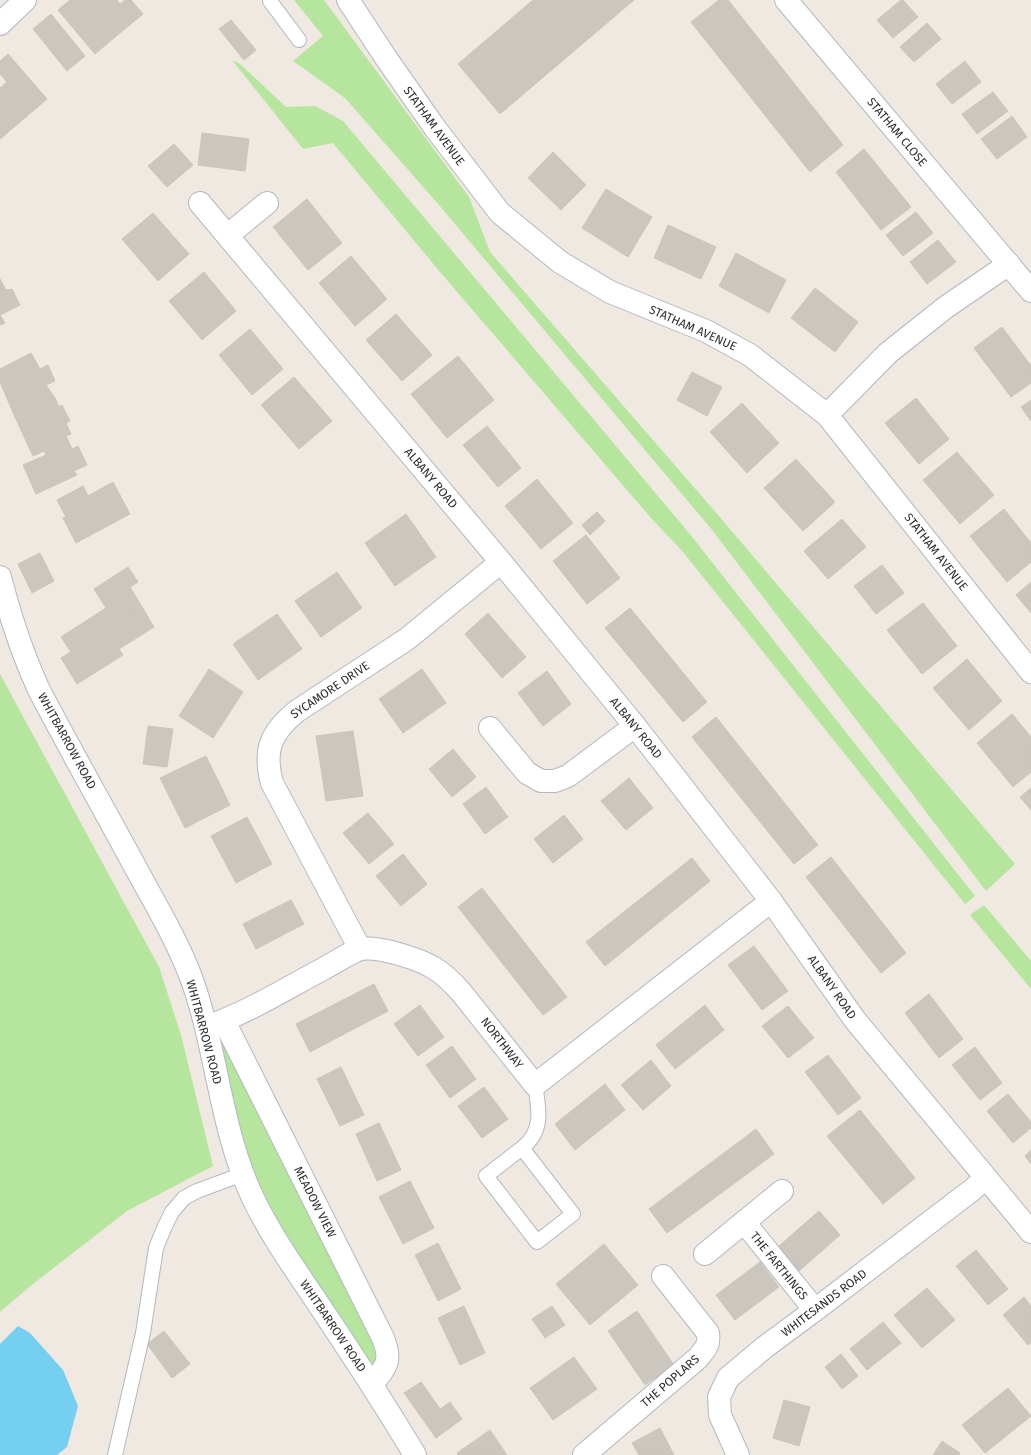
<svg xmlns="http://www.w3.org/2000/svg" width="1031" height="1455" viewBox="0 0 1031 1455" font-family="'Fira Sans',sans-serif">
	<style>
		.green { fill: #b6e59e }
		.water { fill: #75cff0 }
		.building { fill: #cbc7bf; stroke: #cbc5ba }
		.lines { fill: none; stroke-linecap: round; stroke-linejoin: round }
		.service-casing { stroke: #b4b7c1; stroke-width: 16 }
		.minor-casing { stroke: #b4b7c1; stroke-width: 24 }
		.tertiary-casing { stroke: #b4b7c1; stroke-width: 24 }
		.service { stroke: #fff; stroke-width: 14 }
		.minor { stroke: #fff; stroke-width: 22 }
		.tertiary { stroke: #fff; stroke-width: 22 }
		.labels { text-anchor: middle; stroke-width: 4; stroke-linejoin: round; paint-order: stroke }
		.street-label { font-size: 12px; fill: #2e2e2e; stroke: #fff }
	</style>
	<rect width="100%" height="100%" fill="#efe9e1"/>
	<g class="green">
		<path d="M294 0H324L469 197 490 252 718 515 1015 864 986 891 713 531 439 205 345 98 293 61 323 36Z"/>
		<path d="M232 60 240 64 286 107 315 106 343 121 689 533 975 896 965 904 683 552 651 518 440 272 333 143 303 149Z"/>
		<path d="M0 674 159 967 181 1035 213 1166 127 1211 33 1284 0 1312Z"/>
		<path d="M984 905 1031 961V989L970 915Z"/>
		<path d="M224 1021 383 1338 372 1384 264 1220 206 1027Z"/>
	</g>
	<path class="water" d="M18 1326 30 1333 63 1370 78 1406 67 1447 57 1455H0V1344Z"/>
	<g class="building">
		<path d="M70 0H85L115 37 95 54 58 10Z"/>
		<path d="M85 0H117L120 4 125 0H131L143 14 115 37Z"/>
		<path d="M533 0H634L500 114 458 64Z"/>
		<path d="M719 0H728L843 145 810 172 691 22Z"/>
		<path d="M901 0H903L918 17 893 38 877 20Z"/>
		<path d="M51 14 85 56 67 71 33 29Z"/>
		<path d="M231 20 256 50 244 60 219 29Z"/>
		<path d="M927 23 941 39 914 62 900 47Z"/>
		<path d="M8 54 47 99 0 139V88L7 82 0 74V61Z"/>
		<path d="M965 61 981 82 952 104 936 84Z"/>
		<path d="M993 92 1008 111 977 134 962 114Z"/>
		<path d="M1012 116 1027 137 997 159 981 139Z"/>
		<path d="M202 133 249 139 245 171 198 165Z"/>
		<path d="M174 144 193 165 167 187 148 166Z"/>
		<path d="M864 149 911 207 881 230 836 172Z"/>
		<path d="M553 152 586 185 561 210 528 178Z"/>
		<path d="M606 189 652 217 628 257 582 228Z"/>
		<path d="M307 199 342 243 308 270 273 227Z"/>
		<path d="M916 212 933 233 903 256 886 235Z"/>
		<path d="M153 213 189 254 158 281 122 239Z"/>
		<path d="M668 225 716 247 701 279 654 258Z"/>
		<path d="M938 240 956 262 927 284 910 262Z"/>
		<path d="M736 253 786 280 769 313 719 286Z"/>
		<path d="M351 256 387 299 355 326 319 283Z"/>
		<path d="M204 272 236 311 202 340 169 301Z"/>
		<path d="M0 279 6 290 12 289 20 305 0 315 5 323 0 325Z"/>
		<path d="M815 288 858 322 835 352 791 318Z"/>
		<path d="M396 314 432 355 402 381 366 340Z"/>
		<path d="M1002 327 1031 366V383L1011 397 974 348Z"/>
		<path d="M250 329 283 369 252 395 219 355Z"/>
		<path d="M31 353 40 369 48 365 55 381 46 385 55 398 15 417 0 382V369Z"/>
		<path d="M458 356 494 400 447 438 411 394Z"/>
		<path d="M692 372 722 387 707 416 677 400Z"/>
		<path d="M294 377 332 421 299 449 261 405Z"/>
		<path d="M55 398 59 407 62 405 70 421 66 423 71 434 66 436 72 449 78 446 87 465 74 471 77 475 36 494 23 465 46 455 44 451 33 456 15 417Z"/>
		<path d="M916 398 949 439 919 464 885 423Z"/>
		<path d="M1031 400V421L1021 407Z"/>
		<path d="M742 403 779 443 747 473 710 432Z"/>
		<path d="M487 426 521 468 498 487 463 445Z"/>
		<path d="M957 452 994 495 960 524 923 480Z"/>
		<path d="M796 459 835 502 803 531 764 488Z"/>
		<path d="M537 479 573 523 541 549 505 506Z"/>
		<path d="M113 482 130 514 76 543 63 518 66 517 57 500 83 486 88 496Z"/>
		<path d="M1004 509 1031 543V562L1007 582 970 536Z"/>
		<path d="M597 512 605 521 590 535 582 525Z"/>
		<path d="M406 514 436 557 395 586 365 543Z"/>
		<path d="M842 519 866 547 828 579 804 551Z"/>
		<path d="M586 535 620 578 587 604 553 561Z"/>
		<path d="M40 553 54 581 32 593 18 564Z"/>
		<path d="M882 565 904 593 876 614 854 586Z"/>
		<path d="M128 567 138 582 130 587 142 607 71 652 61 637 106 608 94 589Z"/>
		<path d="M337 572 362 608 321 637 295 601Z"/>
		<path d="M1031 582V613L1016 595Z"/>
		<path d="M923 603 957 646 922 674 887 630Z"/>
		<path d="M142 607 154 627 119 649 123 655 77 684 61 658Z"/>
		<path d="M630 608 707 702 683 722 605 628Z"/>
		<path d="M488 613 526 657 502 678 465 634Z"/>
		<path d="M277 614 302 649 258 680 233 644Z"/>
		<path d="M967 659 1002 701 969 730 933 688Z"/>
		<path d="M209 669 243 692 213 738 179 716Z"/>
		<path d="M422 669 446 703 403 733 379 699Z"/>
		<path d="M547 671 571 704 543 726 518 693Z"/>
		<path d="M1012 714 1031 737V772L1013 787 977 743Z"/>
		<path d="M716 717 818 845 794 864 692 737Z"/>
		<path d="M148 726 173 729 167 767 143 764Z"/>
		<path d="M353 731 363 796 326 801 316 736Z"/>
		<path d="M453 749 476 777 452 797 429 769Z"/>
		<path d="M206 756 230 805 185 828 160 778Z"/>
		<path d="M629 778 653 808 626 830 601 801Z"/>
		<path d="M486 787 508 817 485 834 463 804Z"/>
		<path d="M1031 788V810L1020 797Z"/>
		<path d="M368 813 394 844 369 864 343 833Z"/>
		<path d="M564 815 583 839 553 863 534 839Z"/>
		<path d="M247 817 272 864 236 883 211 836Z"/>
		<path d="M403 854 427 884 401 906 376 876Z"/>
		<path d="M831 857 906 953 881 973 806 877Z"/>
		<path d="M692 858 710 881 605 966 586 942Z"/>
		<path d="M482 888 567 997 543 1015 458 907Z"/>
		<path d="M291 900 304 924 256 949 243 924Z"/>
		<path d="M754 946 788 991 762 1010 728 965Z"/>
		<path d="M374 984 388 1011 310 1052 296 1024Z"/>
		<path d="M929 994 963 1039 939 1058 905 1013Z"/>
		<path d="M420 1005 444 1037 418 1056 394 1024Z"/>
		<path d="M705 1005 724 1030 675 1069 656 1045Z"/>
		<path d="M788 1006 814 1038 788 1058 762 1026Z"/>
		<path d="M452 1046 476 1079 450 1098 426 1065Z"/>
		<path d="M975 1047 1002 1083 980 1100 952 1065Z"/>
		<path d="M828 1055 861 1098 838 1115 805 1072Z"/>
		<path d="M651 1060 671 1086 643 1110 621 1085Z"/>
		<path d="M341 1067 364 1115 340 1126 317 1079Z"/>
		<path d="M605 1084 625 1110 575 1150 555 1124Z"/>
		<path d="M484 1087 508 1119 482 1138 458 1106Z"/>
		<path d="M1008 1094 1031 1122V1128L1013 1143 987 1111Z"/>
		<path d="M860 1110 915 1178 883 1204 827 1136Z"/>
		<path d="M379 1123 401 1170 377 1181 356 1134Z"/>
		<path d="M756 1129 774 1154 667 1233 649 1209Z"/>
		<path d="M1031 1150V1164L1025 1156Z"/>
		<path d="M410 1181 434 1228 403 1244 379 1197Z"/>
		<path d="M819 1211 840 1235 799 1271 778 1247Z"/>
		<path d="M438 1243 461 1289 438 1301 415 1255Z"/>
		<path d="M604 1244 638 1285 590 1325 556 1284Z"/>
		<path d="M976 1250 1008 1289 988 1305 956 1266Z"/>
		<path d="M760 1262 779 1287 735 1320 716 1295Z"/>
		<path d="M927 1288 955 1320 922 1348 894 1315Z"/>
		<path d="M1024 1297 1031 1306V1343L1028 1345 1003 1315Z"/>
		<path d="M464 1306 485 1353 460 1365 438 1318Z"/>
		<path d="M552 1306 565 1325 545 1338 532 1319Z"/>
		<path d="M637 1311 674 1365 645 1385 608 1331Z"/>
		<path d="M883 1322 901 1343 867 1370 850 1349Z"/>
		<path d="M164 1331 190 1364 172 1378 147 1344Z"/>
		<path d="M841 1354 858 1376 842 1389 825 1367Z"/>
		<path d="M574 1357 597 1389 553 1420 530 1388Z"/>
		<path d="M421 1382 440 1409 450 1402 462 1419 436 1438 404 1393Z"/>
		<path d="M1008 1388 1031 1416 985 1453 962 1425Z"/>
		<path d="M784 1400 810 1407 799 1446 773 1438Z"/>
		<path d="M660 1428 674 1455H639L632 1443Z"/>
		<path d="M490 1430 507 1455H458L457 1453Z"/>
		<path d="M942 1441 960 1453 959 1455H933Z"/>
	</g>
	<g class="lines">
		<g class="service-casing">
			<g id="service">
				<path d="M271 0 270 1 299 40"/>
				<path d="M522 1148 573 1214 537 1242 486 1176 522 1148C544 1131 539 1109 535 1085"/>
				<path d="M115 1455 143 1333 156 1248 165 1226 172 1212 184 1198 197 1191 243 1174"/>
			</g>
		</g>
		<g class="minor-casing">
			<g id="minor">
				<path d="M348 0 386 58 435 128 500 213 560 262 610 292 706 331 750 355 827 415 1031 672"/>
				<path d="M786 0 1031 291"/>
				<path d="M200 203 501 562 635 726 771 901 855 1020 1031 1232"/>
				<path d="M228 235 267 203"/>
				<path d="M827 415 888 353 946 307 1009 264"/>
				<path d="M490 728 527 773 541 781H555L568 776 635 726"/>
				<path d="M360 949 272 783C263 750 271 732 297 711L407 639 501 562"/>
				<path d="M224 1021 383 1338C392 1361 387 1366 372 1384"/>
				<path d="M206 1027C247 1013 285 989 323 969 331 965 354 950 361 949 379 946 419 959 434 968 444 974 453 983 461 992L535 1085 771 901"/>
				<path d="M744 1222 815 1310"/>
				<path d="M705 1254 782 1191"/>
				<path d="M584 1455 698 1358C705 1349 710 1345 708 1333L663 1276"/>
				<path d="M738 1455 720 1415 719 1397 728 1378 765 1347 815 1310 972 1190 986 1178"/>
			</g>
		</g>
		<g class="tertiary-casing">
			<g id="tertiary">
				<path d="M0 24 25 0"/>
				<path d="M0 577C10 616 22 653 39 690 71 751 105 811 138 872 157 907 178 942 192 980 217 1050 220 1127 252 1196 272 1239 301 1277 327 1317 357 1362 387 1408 415 1455"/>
			</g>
		</g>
		<use href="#service" class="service"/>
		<use href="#minor" class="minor"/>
		<use href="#tertiary" class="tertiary"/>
	</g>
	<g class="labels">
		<g class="street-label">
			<text transform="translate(434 126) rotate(54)" y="4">STATHAM AVENUE</text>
			<text transform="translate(897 132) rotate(50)" y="4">STATHAM CLOSE</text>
			<text transform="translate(693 328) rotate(24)" y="4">STATHAM AVENUE</text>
			<text transform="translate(431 478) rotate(50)" y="4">ALBANY ROAD</text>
			<text transform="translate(936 552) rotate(52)" y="4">STATHAM AVENUE</text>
			<text transform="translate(330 690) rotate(-34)" y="4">SYCAMORE DRIVE</text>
			<text transform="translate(636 728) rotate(51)" y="4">ALBANY ROAD</text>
			<text transform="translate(67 741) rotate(61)" y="4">WHITBARROW ROAD</text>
			<text transform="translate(832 987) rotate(55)" y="4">ALBANY ROAD</text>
			<text transform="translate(204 1032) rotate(75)" y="4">WHITBARROW ROAD</text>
			<text transform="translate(502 1043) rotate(52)" y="4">NORTHWAY</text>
			<text transform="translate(315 1202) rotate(63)" y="4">MEADOW VIEW</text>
			<text transform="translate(779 1266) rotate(51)" y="4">THE FARTHINGS</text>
			<text transform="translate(824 1303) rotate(-37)" y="4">WHITESANDS ROAD</text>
			<text transform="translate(333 1326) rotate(56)" y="4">WHITBARROW ROAD</text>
			<text transform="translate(670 1381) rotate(-41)" y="4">THE POPLARS</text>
		</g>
	</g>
</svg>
